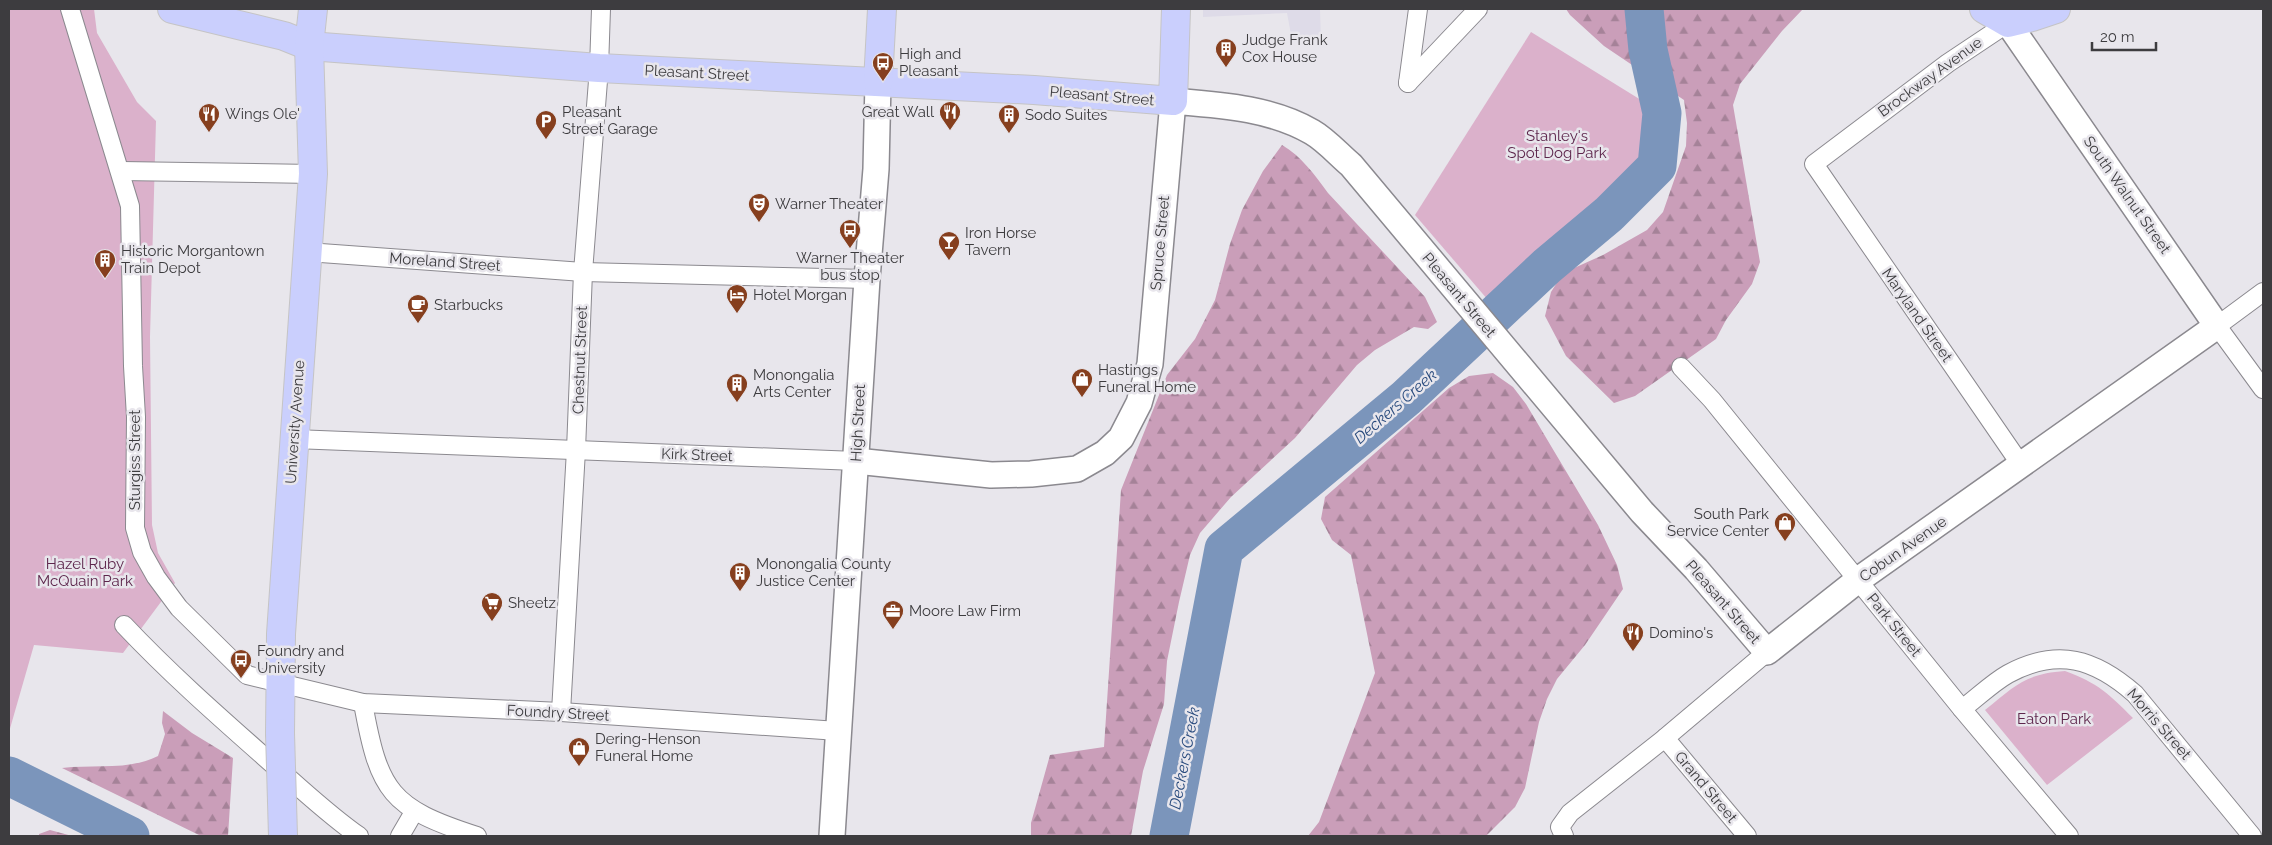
<svg xmlns="http://www.w3.org/2000/svg" width="2272" height="845" viewBox="0 0 2272 845" font-family="Raleway,sans-serif">
	<style>
		.built { fill: #dedbe8 }
		.forest { fill: url(#forest-firs) }
		.park { fill: #dbb1cb }
		.lines { fill: none; stroke-linecap: round; stroke-linejoin: round }
		.river { stroke: #7b95bb; stroke-width: 39 }
		.street-casing { stroke: #8b898f; stroke-width: 20 }
		.secondary-casing { stroke: #8b898f; stroke-width: 28 }
		.primary-casing { stroke: #c5c4c5; stroke-width: 30 }
		.street { stroke: #fff; stroke-width: 18 }
		.secondary { stroke: #fff; stroke-width: 25 }
		.primary { stroke: #cacffd; stroke-width: 28 }
		.primary-bridge-casing { stroke: #c5c4c5; stroke-width: 30; stroke-linecap: butt }
		.primary-bridge { stroke: #cacffd; stroke-width: 28 }
		.labels { text-anchor: middle; stroke-width: 5; stroke-linejoin: round; paint-order: stroke }
		.poi-label { font-size: 15px; fill: #3d3c3f; stroke: #e8e6ec; text-anchor: start }
		.street-label { font-size: 15px; fill: #3d3c3f; stroke: #e8e6ec }
		.park-label { font-size: 15px; fill: #5d264c; stroke: #e8e6ec }
		.water-label { font-size: 16px; font-style: italic; fill: #284a7d; stroke: #e8e6ec }
	</style>
	<defs>
		<pattern id="forest-firs" width="22" height="20" patternUnits="userSpaceOnUse" patternTransform="scale(1.25)"><rect width="22" height="20" fill="#ca9eb9"/><path d="M5 1l3.5 6h-7zM16 11l3.5 6h-7z" fill="#a58298"/></pattern>
	</defs>
	<rect width="100%" height="100%" fill="#e8e6ec"/>
	<path class="built" d="M1203 9H1320L1321 42 1292 40 1287 13 1203 17Z"/>
	<g class="forest">
		<path d="M1566 9H1803L1782 31 1740 84 1733 105 1760 262 1752 284 1726 320 1716 339 1635 396 1614 403 1566 356 1545 316 1551 292 1563 273 1603 255 1647 230 1663 212 1686 146 1687 123 1684 100 1604 46 1570 15Z"/>
		<path d="M1282 145C1301 156 1315 175 1328 193L1425 297 1437 322 1428 329 1414 327 1375 350 1357 365 1295 438 1231 497 1200 533 1190 555 1179 602 1167 661 1164 704 1143 771 1131 836H1031V823L1050 755 1104 747 1121 490 1167 375 1195 339 1215 300 1230 244 1242 210 1263 171Z"/>
		<path d="M1493 373 1513 387 1526 404 1598 525 1617 565 1623 589 1585 645 1557 679 1547 699 1539 722 1525 788 1515 807 1486 836H1308L1319 822 1375 673 1351 555 1332 540 1321 519 1325 497 1449 388 1469 376Z"/>
		<path d="M163 711 192 733 233 758 228 836H201L62 768C94 764 128 771 158 756L165 734 162 723Z"/>
		<path d="M50 830 72 836H39V834Z"/>
	</g>
	<g class="park">
		<path d="M9 9H94L97 33 137 102 156 121 150 337 152 525 158 553 175 583 123 653 34 645 9 732Z"/>
		<path d="M1531 32 1662 113 1657 166 1494 307 1415 215Z"/>
		<path d="M2065 671C2098 683 2109 694 2133 718L2047 785 1985 710C2015 686 2024 674 2065 671Z"/>
	</g>
	<g class="lines">
		<g class="river">
			<path d="M9 776 130 836"/>
			<path d="M1169 836 1224 549 1406 398 1547 266 1609 214 1657 166 1662 113 1648 50 1644 9"/>
		</g>
		<g class="street-casing">
			<g id="street">
				<path d="M70 9 130 206 133 366 136 417 135 528 142 552 156 577 179 608 247 675 363 703 561 712 838 731"/>
				<path d="M2008 23 1948 63 1814 164 2021 465"/>
				<path d="M1408 83 1478 9"/>
				<path d="M1408 83 1418 9"/>
				<path d="M121 171 313 174"/>
				<path d="M307 252 583 272 867 279"/>
				<path d="M2263 292 2217 326 2263 389"/>
				<path d="M1681 367 1712 400 1962 709 2069 836"/>
				<path d="M294 439 856 461"/>
				<path d="M124 625C172 676 225 722 277 768 304 791 330 816 359 836"/>
				<path d="M363 703C379 792 390 808 477 836"/>
				<path d="M1962 709C1977 698 1992 683 2008 674 2058 647 2095 659 2135 694L2252 836"/>
				<path d="M561 712 576 450 583 272 599 68 601 9"/>
				<path d="M1665 738 1747 836"/>
				<path d="M400 836 414 812"/>
				<path d="M1564 836 1560 827 1570 813 1665 738 1767 652"/>
			</g>
		</g>
		<g class="secondary-casing">
			<g id="secondary">
				<path d="M856 461 991 475 1031 474 1077 469 1105 453 1121 438 1139 403 1150 364 1173 101C1220 105 1271 108 1312 132 1326 140 1339 155 1351 165L1642 512 1696 569 1767 652 1858 580 2217 326 2008 23"/>
				<path d="M832 836 867 279 876 169 878 82"/>
			</g>
		</g>
		<g class="primary-casing">
			<g id="primary">
				<path d="M172 9 284 36 309 46 599 68 1034 90 1173 101 1176 9"/>
				<path d="M1984 9 2008 23 2032 17 2056 9"/>
				<path d="M878 82 882 9"/>
				<path d="M280 733 281 634 313 174 309 46 313 9"/>
			</g>
		</g>
		<use href="#street" class="street"/>
		<use href="#secondary" class="secondary"/>
		<use href="#primary" class="primary"/>
		<g class="primary-bridge-casing">
			<path id="primary-bridge" d="M280 733 283 836"/>
		</g>
		<use href="#primary-bridge" class="primary-bridge"/>
	</g>
	<defs>
		<g id="building-pin" transform="scale(1.125)"><path d="M0 17L-7.5 6A9.5 9.5 0 1 1 7.5 6Z" fill="#863f1e" stroke="#e8e6ec"/><path d="M-4-6H4V6H1V3H-1V6H-4ZM-2.5-4.3h1.7v1.8h-1.7ZM.8-4.3h1.7v1.8H.8ZM-2.5-1h1.7V.8h-1.7ZM.8-1h1.7V.8H.8Z" fill="#fff"/></g>
		<g id="bus-pin" transform="scale(1.125)"><path d="M0 17L-7.5 6A9.5 9.5 0 1 1 7.5 6Z" fill="#863f1e" stroke="#e8e6ec"/><path d="M-5-6H5V4H4V6H2V4H-2V6H-4V4H-5ZM-3.5-4V0h7V-4ZM-3.5 1.2v1.5H-2V1.2ZM2 1.2v1.5H3.5V1.2Z" fill="#fff"/></g>
		<g id="restaurant-pin" transform="scale(1.125)"><path d="M0 17L-7.5 6A9.5 9.5 0 1 1 7.5 6Z" fill="#863f1e" stroke="#e8e6ec"/><path d="M-5-6h1v4h1v-4h1v4h1v-4h1v5L-1.5 .5V6h-2V.5L-5-1ZM5-6V6H3V1.5H1.5Q1.5-4 5-6Z" fill="#fff"/></g>
		<g id="parking-pin" transform="scale(1.125)"><path d="M0 17L-7.5 6A9.5 9.5 0 1 1 7.5 6Z" fill="#863f1e" stroke="#e8e6ec"/><path d="M-3.5-5.5H1a3.5 3.5 0 0 1 0 7H-1V5.5H-3.5ZM-1-3.4V-.6H.8a1.4 1.4 0 0 0 0-2.8Z" fill="#fff"/></g>
		<g id="theatre-pin" transform="scale(1.125)"><path d="M0 17L-7.5 6A9.5 9.5 0 1 1 7.5 6Z" fill="#863f1e" stroke="#e8e6ec"/><path d="M-5-5.5Q0-4 5-5.5V0Q5 5 0 6Q-5 5-5 0ZM-3.3-2.5H-1v1.5H-3.3ZM1-2.5H3.3v1.5H1ZM-2.8 1Q0 5.5 2.8 1Z" fill="#fff"/></g>
		<g id="bar-pin" transform="scale(1.125)"><path d="M0 17L-7.5 6A9.5 9.5 0 1 1 7.5 6Z" fill="#863f1e" stroke="#e8e6ec"/><path d="M-6-5H6L.8 .8V4.5H3.5V6h-7V4.5H-.8V.8Z" fill="#fff"/></g>
		<g id="hotel-pin" transform="scale(1.125)"><path d="M0 17L-7.5 6A9.5 9.5 0 1 1 7.5 6Z" fill="#863f1e" stroke="#e8e6ec"/><path d="M-6-4.5h1.5V1H6V5H4.5V3h-9V5H-6ZM-4 0a1.8 1.8 0 1 1 3.6 0ZM.5 0V-2.5h3Q6-2.5 6 0Z" fill="#fff"/></g>
		<g id="cafe-pin" transform="scale(1.125)"><path d="M0 17L-7.5 6A9.5 9.5 0 1 1 7.5 6Z" fill="#863f1e" stroke="#e8e6ec"/><path d="M-5.5-4.5H6V0H3Q3 3.5 0 3.5H-2.5Q-5.5 3.5-5.5 0ZM3-3.2v2h1.7v-2ZM-6 4.5H4V6H-6Z" fill="#fff"/></g>
		<g id="shop-pin" transform="scale(1.125)"><path d="M0 17L-7.5 6A9.5 9.5 0 1 1 7.5 6Z" fill="#863f1e" stroke="#e8e6ec"/><path d="M-5-2.5h2.3a2.7 3.5 0 0 1 5.4 0H5L5.5 6h-11ZM-1.5-2.5h3a1.5 2.3 0 0 0-3 0Z" fill="#fff"/></g>
		<g id="supermarket-pin" transform="scale(1.125)"><path d="M0 17L-7.5 6A9.5 9.5 0 1 1 7.5 6Z" fill="#863f1e" stroke="#e8e6ec"/><path d="M-6-5.5h2.5l.6 2H6L4.5 2H-2.5L-4.4-4H-6ZM-1.5 3.2a1.3 1.3 0 1 0 .1 0ZM3 3.2a1.3 1.3 0 1 0 .1 0Z" fill="#fff"/></g>
		<g id="office-pin" transform="scale(1.125)"><path d="M0 17L-7.5 6A9.5 9.5 0 1 1 7.5 6Z" fill="#863f1e" stroke="#e8e6ec"/><path d="M-6-3h4V-5.5h4V-3h4V5H-6ZM-1-4.5V-3h2v-1.5ZM-6 0V1H6V0Z" fill="#fff"/></g>
	</defs>
	<g fill-rule="evenodd">
		<use href="#building-pin" x="1226" y="49"/>
		<use href="#bus-pin" x="883" y="63"/>
		<use href="#restaurant-pin" x="950" y="112"/>
		<use href="#restaurant-pin" x="209" y="114"/>
		<use href="#building-pin" x="1009" y="115"/>
		<use href="#parking-pin" x="546" y="121"/>
		<use href="#theatre-pin" x="759" y="204"/>
		<use href="#bus-pin" x="850" y="230"/>
		<use href="#bar-pin" x="949" y="242"/>
		<use href="#building-pin" x="105" y="260"/>
		<use href="#hotel-pin" x="737" y="295"/>
		<use href="#cafe-pin" x="418" y="305"/>
		<use href="#shop-pin" x="1082" y="379"/>
		<use href="#building-pin" x="737" y="384"/>
		<use href="#shop-pin" x="1785" y="523"/>
		<use href="#building-pin" x="740" y="573"/>
		<use href="#supermarket-pin" x="492" y="603"/>
		<use href="#office-pin" x="893" y="611"/>
		<use href="#restaurant-pin" x="1633" y="633"/>
		<use href="#bus-pin" x="241" y="660"/>
		<use href="#shop-pin" x="579" y="748"/>
	</g>
	<g class="labels">
		<g class="poi-label">
			<text x="1242" y="45">Judge Frank<tspan x="1242" dy="17">Cox House</tspan></text>
			<text x="899" y="59">High and<tspan x="899" dy="17">Pleasant</tspan></text>
			<text x="562" y="117">Pleasant<tspan x="562" dy="17">Street Garage</tspan></text>
			<text x="934" y="117" text-anchor="end">Great Wall</text>
			<text x="225" y="119">Wings Ole'</text>
			<text x="1025" y="120">Sodo Suites</text>
			<text x="775" y="209">Warner Theater</text>
			<text x="965" y="238">Iron Horse<tspan x="965" dy="17">Tavern</tspan></text>
			<text x="121" y="256">Historic Morgantown<tspan x="121" dy="17">Train Depot</tspan></text>
			<text x="850" y="263" text-anchor="middle">Warner Theater<tspan x="850" dy="17">bus stop</tspan></text>
			<text x="753" y="300">Hotel Morgan</text>
			<text x="434" y="310">Starbucks</text>
			<text x="1098" y="375">Hastings<tspan x="1098" dy="17">Funeral Home</tspan></text>
			<text x="753" y="380">Monongalia<tspan x="753" dy="17">Arts Center</tspan></text>
			<text x="1769" y="519" text-anchor="end">South Park<tspan x="1769" dy="17">Service Center</tspan></text>
			<text x="756" y="569">Monongalia County<tspan x="756" dy="17">Justice Center</tspan></text>
			<text x="508" y="608">Sheetz</text>
			<text x="909" y="616">Moore Law Firm</text>
			<text x="1649" y="638">Domino's</text>
			<text x="257" y="656">Foundry and<tspan x="257" dy="17">University</tspan></text>
			<text x="595" y="744">Dering-Henson<tspan x="595" dy="17">Funeral Home</tspan></text>
		</g>
		<g class="street-label">
			<text transform="translate(697 73) rotate(3)" y="5">Pleasant Street</text>
			<text transform="translate(1930 77) rotate(-36)" y="5">Brockway Avenue</text>
			<text transform="translate(1102 96) rotate(5)" y="5">Pleasant Street</text>
			<text transform="translate(2127 195) rotate(55)" y="5">South Walnut Street</text>
			<text transform="translate(1160 243) rotate(-85)" y="5">Spruce Street</text>
			<text transform="translate(445 262) rotate(4)" y="5">Moreland Street</text>
			<text transform="translate(1459 295) rotate(50)" y="5">Pleasant Street</text>
			<text transform="translate(1917 315) rotate(55)" y="5">Maryland Street</text>
			<text transform="translate(580 360) rotate(-88)" y="5">Chestnut Street</text>
			<text transform="translate(295 422) rotate(-86)" y="5">University Avenue</text>
			<text transform="translate(858 423) rotate(-87)" y="5">High Street</text>
			<text transform="translate(697 455) rotate(2)" y="5">Kirk Street</text>
			<text transform="translate(135 460) rotate(-90)" y="5">Sturgiss Street</text>
			<text transform="translate(1903 549) rotate(-35)" y="5">Cobun Avenue</text>
			<text transform="translate(1723 602) rotate(49)" y="5">Pleasant Street</text>
			<text transform="translate(1894 625) rotate(51)" y="5">Park Street</text>
			<text transform="translate(558 713) rotate(3)" y="5">Foundry Street</text>
			<text transform="translate(2159 724) rotate(49)" y="5">Morris Street</text>
			<text transform="translate(1706 787) rotate(50)" y="5">Grand Street</text>
		</g>
		<g class="park-label">
			<text x="1557" y="141">Stanley's<tspan x="1557" dy="17">Spot Dog Park</tspan></text>
			<text x="85" y="569">Hazel Ruby<tspan x="85" dy="17">McQuain Park</tspan></text>
			<text x="2054" y="724">Eaton Park</text>
		</g>
		<g class="water-label">
			<text transform="translate(1395 406) rotate(-41)" y="6">Deckers Creek</text>
			<text transform="translate(1184 758) rotate(-79)" y="6">Deckers Creek</text>
		</g>
	</g>
	<rect width="2272" height="845" fill="none" stroke="#3d3c3f" stroke-width="20"/>
	<path d="M2092 42v8h64v-8" fill="none" stroke="#3d3c3f" stroke-width="2.5"/>
	<text x="2100" y="42" font-size="15" fill="#3d3c3f" stroke="#e8e6ec" stroke-width="4" paint-order="stroke">20 m</text>
</svg>
